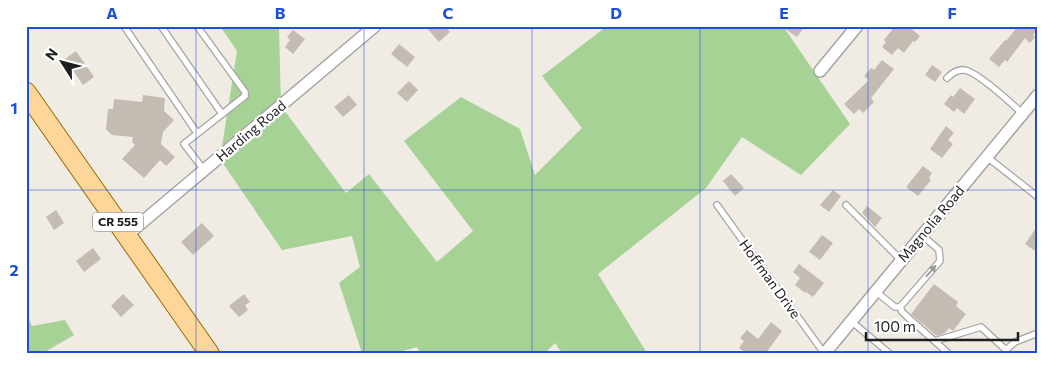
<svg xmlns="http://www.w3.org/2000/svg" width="1064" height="379" viewBox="0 0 1064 379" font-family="Commissioner,sans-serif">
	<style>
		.forest { fill: #a6d296 }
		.building { fill: #c4bcb3 }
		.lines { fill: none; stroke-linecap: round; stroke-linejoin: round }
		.lane-casing { stroke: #a5a5a5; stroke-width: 8 }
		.street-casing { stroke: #a5a5a5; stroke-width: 14 }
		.primary-casing { stroke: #996a00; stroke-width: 21 }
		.lane { stroke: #fff; stroke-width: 5.5 }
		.street { stroke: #fff; stroke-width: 11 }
		.primary { stroke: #ffd69a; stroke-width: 19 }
		.oneway { fill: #9a9a9a }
		.grid { fill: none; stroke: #1d4ed8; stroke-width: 1; stroke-opacity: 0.55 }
		.labels { text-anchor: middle; stroke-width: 4.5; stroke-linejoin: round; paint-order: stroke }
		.shield { fill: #fff; stroke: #626262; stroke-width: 1 }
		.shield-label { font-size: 12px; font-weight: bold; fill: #1e1e1e }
		.street-label { font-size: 14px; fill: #1e1e1e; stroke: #fff }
		.neatline { fill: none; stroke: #1d4ed8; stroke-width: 2 }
		.grid-label { font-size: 16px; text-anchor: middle; font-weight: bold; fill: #1d4ed8 }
	</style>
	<rect width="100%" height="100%" fill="#f0ece4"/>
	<g class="forest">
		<path d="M220 26H279L281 106 346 193 369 174 437 262 473 231 404 141 461 97 520 129 535 175 582 128 542 76 607 26H783L850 124 801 175 742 137 706 188 598 274 647 353H562L555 343 545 353H420L417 347 396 353H362L339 283 360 267 352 236 282 250 220 159 237 51Z"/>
		<path d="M26 313 32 326 65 320 74 335 43 353H26Z"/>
	</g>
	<g class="building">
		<path d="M425 26H445L450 32 439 42Z"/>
		<path d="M781 26H798L803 29 797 37Z"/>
		<path d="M895 26H908L920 36 915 42 913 41 904 53 898 48 892 55 882 47 886 42 884 40Z"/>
		<path d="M1018 26H1038V29L1033 35 1035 37 1030 43 1025 38 1007 62 1005 60 999 67 989 59 1005 40 1006 41Z"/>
		<path d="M293 30 305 39 293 54 285 47 290 40 287 37Z"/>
		<path d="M399 44 415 57 407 67 391 54Z"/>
		<path d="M76 51 94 77 83 85 65 59Z"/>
		<path d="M882 60 894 69 871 98 874 102 863 113 859 109 854 114 844 104 869 80 864 76 871 68 874 70Z"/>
		<path d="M932 65 942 72 935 82 925 75Z"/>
		<path d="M409 81 418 90 407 102 397 93Z"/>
		<path d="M960 88 975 99 964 114 957 108 954 112 944 104 951 95 953 97Z"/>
		<path d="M143 95 165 98 164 111 174 120 163 132 161 144 175 157 166 166 160 160 144 178 122 159 135 145 132 142 133 137 112 135 106 129 108 109H113L114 99 142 102Z"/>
		<path d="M349 95 357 105 343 117 334 107Z"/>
		<path d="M946 126 954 133 948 140 953 144 942 158 930 149Z"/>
		<path d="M923 166 932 173 929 178 931 180 918 196 906 187Z"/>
		<path d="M731 174 744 188 735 196 723 181Z"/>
		<path d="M833 190 841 196 829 212 820 205Z"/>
		<path d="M867 206 882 218 875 227 862 213Z"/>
		<path d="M56 210 64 223 54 230 46 217Z"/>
		<path d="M202 223 214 236 193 255 181 242Z"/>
		<path d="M1038 225V253L1025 244Z"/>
		<path d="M822 235 833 243 820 260 809 252Z"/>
		<path d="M93 248 101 259 84 272 76 261Z"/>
		<path d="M799 264 824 283 813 297 806 292 805 293 795 285 800 278 793 272Z"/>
		<path d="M934 284 958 302 956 306 966 314 953 331 949 328 945 333 937 336 911 314Z"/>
		<path d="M123 294 134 305 121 317 111 306Z"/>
		<path d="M244 294 250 302 245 305 248 310 239 317 229 306Z"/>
		<path d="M771 322 782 331 766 353H746L739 348 744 341 740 338 747 330 758 339Z"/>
	</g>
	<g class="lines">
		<g class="lane-casing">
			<g id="lane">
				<path d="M124 26 197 133"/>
				<path d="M161 26 222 114"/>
				<path d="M197 26 245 92V96L184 144 204 170"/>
				<path d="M947 78C952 73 957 69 964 70 977 71 1011 103 1022 113"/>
				<path d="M987 157 1038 197"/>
				<path d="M717 205 824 353"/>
				<path d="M846 205 901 260"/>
				<path d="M875 291 895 307H900L902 312 948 353"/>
				<path d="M900 307 940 261 939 250 922 235"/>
				<path d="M851 321 889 353"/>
				<path d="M935 341 981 327 1006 350 1015 342 1038 333"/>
			</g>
		</g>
		<g class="street-casing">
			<g id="street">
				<path d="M820 71 857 26"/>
				<path d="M127 235 375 26"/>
				<path d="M825 353 1038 95"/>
			</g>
		</g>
		<g class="primary-casing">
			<path id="primary" d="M26 92 209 353"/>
		</g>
		<use href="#lane" class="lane"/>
		<use href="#street" class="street"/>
		<use href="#primary" class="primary"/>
	</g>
	<defs><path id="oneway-solid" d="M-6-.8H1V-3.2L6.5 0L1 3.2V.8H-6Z" transform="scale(1.25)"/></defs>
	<use class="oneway" href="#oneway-solid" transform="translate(931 271) rotate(-49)"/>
	<path class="grid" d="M196 26V353M364 26V353M532 26V353M700 26V353M868 26V353M26 190H1038"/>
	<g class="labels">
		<rect class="shield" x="93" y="212.5" width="50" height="19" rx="4"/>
		<g class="shield-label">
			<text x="118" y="226">CR 555</text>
		</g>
		<g class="street-label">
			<text transform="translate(251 131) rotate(-40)" y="5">Harding Road</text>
			<text transform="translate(931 224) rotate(-50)" y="5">Magnolia Road</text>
			<text transform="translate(770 279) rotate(54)" y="5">Hoffman Drive</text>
		</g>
	</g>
	<rect width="1064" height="379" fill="none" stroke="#ffffff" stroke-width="55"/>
	<g transform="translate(62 62) rotate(306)" stroke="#ffffff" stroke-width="4" paint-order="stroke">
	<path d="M0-4L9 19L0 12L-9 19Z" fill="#1e1e1e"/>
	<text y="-8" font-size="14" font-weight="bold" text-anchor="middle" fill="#1e1e1e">N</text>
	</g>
	<path d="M866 332v8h152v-8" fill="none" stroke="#1e1e1e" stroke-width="2.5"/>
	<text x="874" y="332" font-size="15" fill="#1e1e1e" stroke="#ffffff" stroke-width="4" paint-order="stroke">100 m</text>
	<rect x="28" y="28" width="1008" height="324" class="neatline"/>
	<g class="grid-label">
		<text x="112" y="19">A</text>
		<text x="280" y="19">B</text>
		<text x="448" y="19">C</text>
		<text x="616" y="19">D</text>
		<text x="784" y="19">E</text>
		<text x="952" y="19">F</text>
		<text x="14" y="114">1</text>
		<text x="14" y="276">2</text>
	</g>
</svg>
